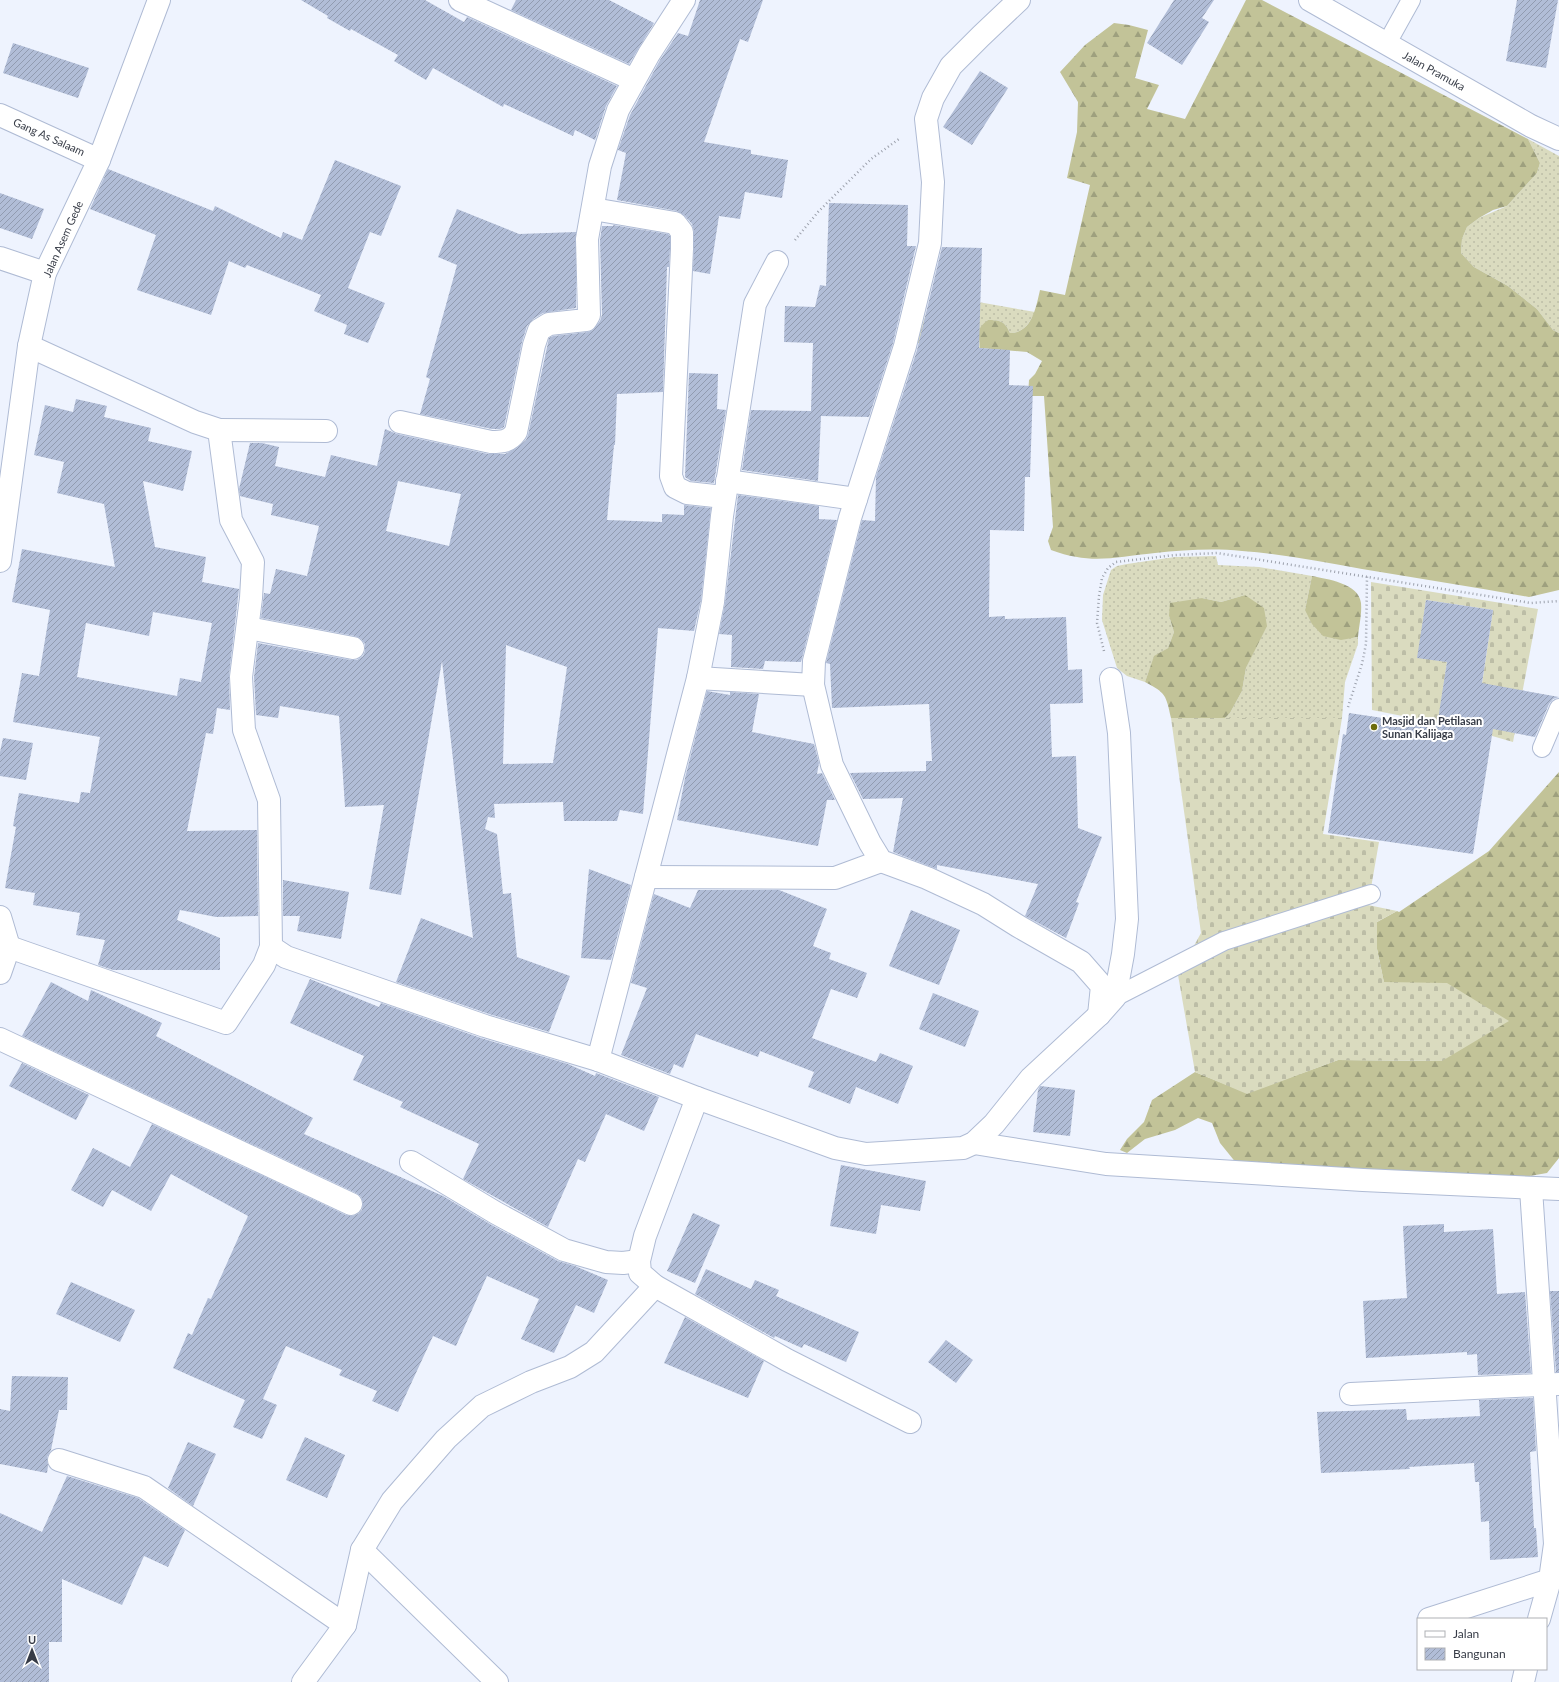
<svg xmlns="http://www.w3.org/2000/svg" width="1559" height="1682" viewBox="0 0 1559 1682" font-family="Lato,sans-serif">
	<style>
		.grass { fill: url(#grass-dots) }
		.forest { fill: url(#forest-firs) }
		.cemetery { fill: url(#cemetery-stones) }
		.building { fill: url(#building-hatch); fill-rule: evenodd }
		.lines { fill: none; stroke-linecap: round; stroke-linejoin: round }
		.service-casing { stroke: #afbbd4; stroke-width: 20 }
		.minor-casing { stroke: #afbbd4; stroke-width: 24 }
		.tertiary-casing { stroke: #afbbd4; stroke-width: 24 }
		.path { stroke: #9ca1ac; stroke-width: 2.5; stroke-dasharray: 1 3; stroke-linecap: butt }
		.service { stroke: #fff; stroke-width: 18 }
		.minor { stroke: #fff; stroke-width: 22 }
		.tertiary { stroke: #fff; stroke-width: 22 }
		.poi-dot { fill: #6d6c0b; stroke: #fff; stroke-width: 1.5 }
		.labels { text-anchor: middle; stroke-width: 4; stroke-linejoin: round; paint-order: stroke }
		.street-label { font-size: 11px; fill: #363b46; stroke: #fff }
		.poi-label { font-size: 11px; font-weight: bold; fill: #363b46; stroke: #fff; text-anchor: start }
	</style>
	<defs>
		<pattern id="grass-dots" width="8" height="8" patternUnits="userSpaceOnUse"><rect width="8" height="8" fill="#dadbbf"/><path d="M2 2h.1M6 6h.1" fill="none" stroke="#bcbda6" stroke-width="1.8" stroke-linecap="round"/></pattern>
		<pattern id="forest-firs" width="22" height="20" patternUnits="userSpaceOnUse"><rect width="22" height="20" fill="#c2c398"/><path d="M5 1l3.5 6h-7zM16 11l3.5 6h-7z" fill="#9ea07e"/></pattern>
		<pattern id="cemetery-stones" width="16" height="16" patternUnits="userSpaceOnUse"><rect width="16" height="16" fill="#dadbbf"/><path d="M2 7V4a2 2 0 0 1 4 0v3zM10 15v-3a2 2 0 0 1 4 0v3z" fill="#bcbda6"/></pattern>
		<pattern id="building-hatch" width="6" height="6" patternUnits="userSpaceOnUse"><rect width="6" height="6" fill="#b1bdd7"/><path d="M-1 1l2-2M0 6l6-6M5 7l2-2" fill="none" stroke="#919bb0"/></pattern>
	</defs>
	<rect width="100%" height="100%" fill="#eef3fe"/>
	<g class="grass">
		<path d="M1528 139 1559 156V333L1553 330 1537 309 1508 286 1474 267 1461 253 1462 239 1467 227 1479 218 1507 206 1537 173 1540 163Z"/>
		<path d="M933 294 1035 312C1029 323 1024 333 1010 333 1005 321 1000 320 988 320L978 334 980 348 916 343Z"/>
		<path d="M1216 556 1218 565 1259 567 1312 576 1305 610 1353 638 1358 637V644L1345 682 1342 718H1225L1230 713 1242 691 1246 668 1254 651 1245 595 1221 602 1202 598 1169 616 1174 632 1168 648 1154 657 1145 682 1127 676 1117 668 1102 620 1103 595 1111 570 1117 566 1127 564 1175 557Z"/>
	</g>
	<g class="forest">
		<path d="M1246 0H1262L1528 139 1540 163 1537 173 1507 206 1493 210 1479 218 1467 227 1462 239 1461 253 1474 267 1508 286 1537 309 1553 330 1559 333V590L1529 597C1473 587 1418 578 1362 569 1322 562 1283 554 1242 551 1213 548 1184 550 1155 553 1114 557 1092 565 1051 550L1048 541 1053 527 1044 396H1028L1029 380 1035 374 1042 361 1027 352 980 348C979 334 975 330 988 320 1000 320 1005 321 1010 333 1032 333 1036 307 1040 290L1065 295 1090 185 1067 178 1077 132 1078 102 1060 72 1085 45 1114 23 1129 25 1148 30 1135 78 1159 85 1147 109 1185 119Z"/>
		<path d="M1312 576C1326 579 1359 583 1361 603 1362 614 1359 626 1358 637L1341 640 1323 636 1312 624 1305 610Z"/>
		<path d="M1245 595 1264 608 1267 626 1246 668 1242 691 1230 713 1225 718H1171C1166 695 1166 693 1145 682L1154 656 1168 648 1174 632 1169 616 1170 603 1202 598 1221 602Z"/>
		<path d="M1559 772V1158L1547 1173 1513 1179 1237 1164 1220 1143 1212 1123 1198 1118 1175 1130 1145 1139 1127 1153 1120 1150 1127 1139 1144 1122 1152 1100 1195 1072 1247 1093 1338 1060 1442 1061 1447 983H1384L1377 949V922L1397 911 1399 912 1489 851Z"/>
	</g>
	<g class="cemetery">
		<path d="M1371 582 1538 609 1513 742 1475 731 1493 610 1426 600 1418 657 1447 662 1438 723 1372 710Z"/>
		<path d="M1171 718H1342L1323 834 1379 842 1368 905 1397 911 1377 922V949L1384 982 1447 983 1509 1021 1442 1061 1338 1060 1247 1094 1195 1072 1178 975 1201 933Z"/>
	</g>
	<g class="building">
		<path d="M301 0H425L464 22 467 17 617 86 606 106 595 140 575 130 573 136 504 104 503 107 433 68 426 80 394 61 398 55 351 29 350 31 327 18 328 16Z"/>
		<path d="M516 0H609L654 23 629 64 511 10Z"/>
		<path d="M700 0H763L748 42 740 39 704 142 751 150V154L788 160 782 198 745 192 740 219 719 216 710 274 693 271 694 232 692 224 684 215 677 211 617 200 626 153 618 150 630 115 660 60 678 33 688 36Z"/>
		<path d="M1174 0H1214L1202 18 1209 22 1182 65 1147 43Z"/>
		<path d="M1517 0H1558L1546 68 1506 61Z"/>
		<path d="M13 43 89 68 78 98 3 73Z"/>
		<path d="M980 71 1008 88 972 145 943 127Z"/>
		<path d="M335 160 401 186 381 236 370 232 348 288 385 303 368 343 344 334 347 325 314 311 321 295 247 265 245 268 229 261 211 315 137 290 156 235 90 209 108 169 213 211 215 206 281 238 283 232 302 240Z"/>
		<path d="M0 193 44 209 32 239 0 228Z"/>
		<path d="M829 203 908 205 907 246H916L893 343 869 417 821 416 818 481 742 470 751 410 811 411 813 343 784 342 785 306 815 307 820 285 826 286Z"/>
		<path d="M457 209 519 234 576 232V308L543 313 533 319 527 326 522 342 504 427 500 429H492L420 414 430 379 426 377 457 265 438 257Z"/>
		<path d="M613 225 668 234 670 236V249L669 267H667L663 392 617 394 615 445H614L607 520 662 522V514L684 515V505L711 508 701 600 694 631 658 628 643 814 620 810 617 821H564L563 802 494 804 495 818 488 817 485 829 497 834 503 894 511 893 517 957 570 976 549 1032 489 1014 396 982 421 918 473 938 442 661 401 895 369 889 384 805 345 807 339 716 280 706 278 718 256 715 254 677 258 643 351 660H357L363 656 365 651V644L361 639 355 636 261 618 264 593 270 594 276 569 307 576 319 526 271 515 273 504 240 496 239 489 250 443H262L279 447 275 466 325 477 331 455 377 466 385 429 397 434 488 454H505L517 448 526 440 528 435 549 338 553 336 588 332 593 330 600 321 602 315 600 240 602 226H613ZM398 481 461 494 449 546 386 531ZM506 645 567 667 553 763 503 764Z"/>
		<path d="M942 247 982 248 979 348 1010 350 1009 385 1033 386 1030 477H1025L1024 531 990 530 989 617 1005 616V619L1066 617 1068 670 1082 669 1083 703 1050 704 1052 757 1076 756 1078 828 1102 837 1076 902 1079 903 1066 938 1025 916 1038 884 937 865V869L893 852 903 798 863 799 850 773 926 771V761H932L929 704 832 708 830 664 826 663 862 520 875 521 876 477 917 350Z"/>
		<path d="M689 373 718 374 717 409 726 410 714 483 691 481 685 477Z"/>
		<path d="M76 399 107 406 104 417 151 428 148 441 192 451 183 491 143 481 155 547 206 557 202 582 239 589 229 676 230 710 217 708 213 734 206 733 187 831 257 830 258 916 216 917 180 910 177 920 220 938V970H113L98 965 105 940 76 935 80 913 33 905 35 893 5 888 16 827 13 826 19 793 79 803 81 792 90 793 100 737 13 722 22 673 39 676 50 610 12 602 22 549 115 567 104 504 57 493 64 462 34 455 45 405 73 412ZM153 612 212 623 201 682 180 678 177 696 77 677 86 623 149 636Z"/>
		<path d="M738 495 819 506V519L837 520 801 662 765 661 763 669 731 667 732 635 719 634 725 603Z"/>
		<path d="M1426 600 1493 610 1482 683 1559 697 1553 699 1549 704 1535 737 1493 729 1473 854 1328 833 1343 734 1346 735 1349 713 1437 726 1447 662 1417 658Z"/>
		<path d="M707 691 730 695V692L759 694 752 732 814 744 819 763 817 774 822 773 835 800H827L818 846 677 820 685 778Z"/>
		<path d="M3 738 33 743 26 780 0 776V752Z"/>
		<path d="M589 869 631 885 611 960 581 958Z"/>
		<path d="M283 880 349 892 341 939 297 931 300 916H283Z"/>
		<path d="M698 890H779L827 909 813 946 831 953 829 959 867 973 857 998 831 989 812 1038 876 1062 880 1053 913 1066 898 1104 856 1087 850 1104 808 1087 814 1072 760 1051 758 1057 696 1034 683 1068 674 1064 670 1074 621 1055 647 988 631 983 654 894 690 908Z"/>
		<path d="M911 910 960 930 939 985 889 966Z"/>
		<path d="M310 979 379 1007 381 1003 481 1038 568 1064 595 1076 596 1073 659 1097 644 1131 606 1114 585 1162 578 1159 548 1227 463 1179 479 1144 400 1107 403 1102 353 1080 364 1056 290 1023Z"/>
		<path d="M51 982 88 1001 91 990 162 1023 156 1036 313 1118 304 1134 443 1196 490 1224 558 1261 575 1266 608 1280 594 1313 576 1305 554 1353 521 1339 539 1299 487 1276 456 1346 433 1336 398 1412 372 1401 377 1391 339 1375 342 1370 286 1346 263 1399 277 1405 262 1439 233 1427 245 1400 173 1368 188 1333 192 1335 208 1298 211 1299 248 1216 171 1174 151 1211 112 1190 103 1207 71 1190 93 1148 130 1167 152 1124 346 1215 352 1216 358 1214 362 1210 363 1203 361 1197 356 1193 22 1036Z"/>
		<path d="M933 993 979 1011 965 1047 919 1029Z"/>
		<path d="M22 1063 89 1095 76 1120 9 1086Z"/>
		<path d="M1040 1086 1075 1090 1070 1136 1033 1132 1038 1090Z"/>
		<path d="M841 1165 926 1181 920 1211 881 1205 876 1234 830 1226Z"/>
		<path d="M693 1213 720 1225 695 1283 667 1271Z"/>
		<path d="M1444 1224V1232L1493 1229 1497 1294 1525 1292 1531 1373 1478 1375 1477 1354 1467 1355V1352L1366 1358 1363 1301 1407 1298 1403 1226Z"/>
		<path d="M706 1269 751 1289 755 1280 779 1290 776 1296 859 1332 846 1362 804 1344 802 1348 775 1336 774 1338 695 1294Z"/>
		<path d="M71 1282 135 1310 120 1342 56 1314Z"/>
		<path d="M1550 1291H1559V1372H1556Z"/>
		<path d="M685 1317 764 1361 748 1398 664 1363Z"/>
		<path d="M946 1340 973 1360 956 1383 928 1362Z"/>
		<path d="M12 1376 68 1377 67 1410H59L51 1450 47 1457 48 1466 47 1473 0 1464V1409L10 1411Z"/>
		<path d="M1533 1398 1536 1451 1530 1452 1534 1528H1536L1538 1557 1490 1560 1489 1521 1481 1522 1479 1482H1475L1474 1463 1409 1467 1410 1469 1321 1473 1317 1412 1406 1409 1407 1420 1480 1416 1479 1400Z"/>
		<path d="M305 1437 345 1455 327 1498 286 1480Z"/>
		<path d="M188 1442 216 1454 193 1506 168 1488Z"/>
		<path d="M67 1476 138 1498 185 1530 168 1567 144 1556 122 1605 62 1579V1642H49V1682H0V1513L42 1532Z"/>
	</g>
	<g class="lines">
		<g class="service-casing">
			<g id="service">
				<path d="M1386 45 1411 0"/>
				<path d="M1542 748 1559 708"/>
				<path d="M1115 997 1224 941 1371 894"/>
			</g>
		</g>
		<g class="minor-casing">
			<g id="minor">
				<path d="M460 0 634 80"/>
				<path d="M1019 0 981 36 951 66 933 98 926 119 933 182 930 243 905 346 850 518 814 661 813 685 832 765 870 843 881 861 927 878 983 904 1018 926 1081 962 1102 986 1099 1015"/>
				<path d="M0 115 99 160"/>
				<path d="M593 209 675 223 682 232V249L671 476 675 487 687 493 724 497"/>
				<path d="M0 258 45 273"/>
				<path d="M400 422 491 442C502 442 509 442 516 432L534 345 539 330 549 324 586 320 589 315 587 239 600 166 618 110 649 54 684 0"/>
				<path d="M219 430 326 431"/>
				<path d="M727 481 856 499"/>
				<path d="M0 561 29 346 45 273 99 160 159 0"/>
				<path d="M248 628 353 648"/>
				<path d="M698 678 813 685"/>
				<path d="M646 877 835 878 881 861"/>
				<path d="M0 917 9 947 0 973"/>
				<path d="M9 947 226 1023 264 965 271 947 269 800 244 730 241 677 251 598 253 562 231 520 219 430 195 422 29 346"/>
				<path d="M271 947 286 957 485 1026 598 1060 697 1098 835 1148 866 1154 963 1148 974 1143 994 1124 1031 1078 1099 1015 1115 997 1123 954 1127 919 1119 733 1111 679"/>
				<path d="M0 1039 351 1204"/>
				<path d="M598 1060 698 678 713 602 722 516 755 304 777 262"/>
				<path d="M697 1098 645 1236 639 1261 640 1273 655 1286 787 1360 910 1422"/>
				<path d="M974 1143 1106 1164 1363 1180 1559 1189"/>
				<path d="M411 1162 496 1213 564 1250 606 1262 623 1263 639 1261"/>
				<path d="M1351 1394 1559 1384"/>
				<path d="M59 1460 144 1487 345 1625"/>
				<path d="M362 1550 497 1682"/>
				<path d="M1429 1619 1550 1580 1555 1544 1531 1189"/>
				<path d="M1539 1619 1550 1580"/>
				<path d="M303 1682 345 1625 362 1550 392 1501 446 1439 482 1406 531 1382 570 1367 594 1352 655 1286"/>
				<path d="M1523 1682 1526 1669"/>
			</g>
		</g>
		<g class="tertiary-casing">
			<path id="tertiary" d="M1310 0 1531 126 1559 139"/>
		</g>
		<g class="path">
			<path d="M795 240 818 212 871 159 899 139"/>
			<path d="M1104 651 1097 623 1099 596 1102 578 1108 568 1116 562 1175 555 1217 553 1531 603 1559 601"/>
			<path d="M1348 707 1362 664 1366 644 1367 576"/>
		</g>
		<use href="#service" class="service"/>
		<use href="#minor" class="minor"/>
		<use href="#tertiary" class="tertiary"/>
	</g>
	<circle class="poi-dot" cx="1374" cy="727" r="4"/>
	<g class="labels">
		<g class="street-label">
			<text transform="translate(1434 71) rotate(29)" y="4">Jalan Pramuka</text>
			<text transform="translate(49 137) rotate(24)" y="4">Gang As Salaam</text>
			<text transform="translate(63 239) rotate(-66)" y="4">Jalan Asem Gede</text>
		</g>
		<g class="poi-label">
			<text x="1382" y="725">Masjid dan Petilasan<tspan x="1382" dy="13">Sunan Kalijaga</tspan></text>
		</g>
	</g>
	<rect x="1417" y="1618" width="130" height="52" fill="#ffffff" stroke="#afb1b5"/>
	<rect x="1425" y="1631" width="20" height="6" fill="#ffffff" stroke="#afb1b5"/>
	<text x="1453" y="1638" font-size="12" fill="#363b46">Jalan</text>
	<rect x="1425" y="1648" width="20" height="12" fill="url(#building-hatch)" stroke="#afb1b5"/>
	<text x="1453" y="1658" font-size="12" fill="#363b46">Bangunan</text>
	<g transform="translate(32 1650)" stroke="#ffffff" stroke-width="3" paint-order="stroke">
	<path d="M0-3L7 15L0 10L-7 15Z" fill="#363b46"/>
	<text y="-6" font-size="11" font-weight="bold" text-anchor="middle" fill="#363b46">U</text>
	</g>
</svg>
